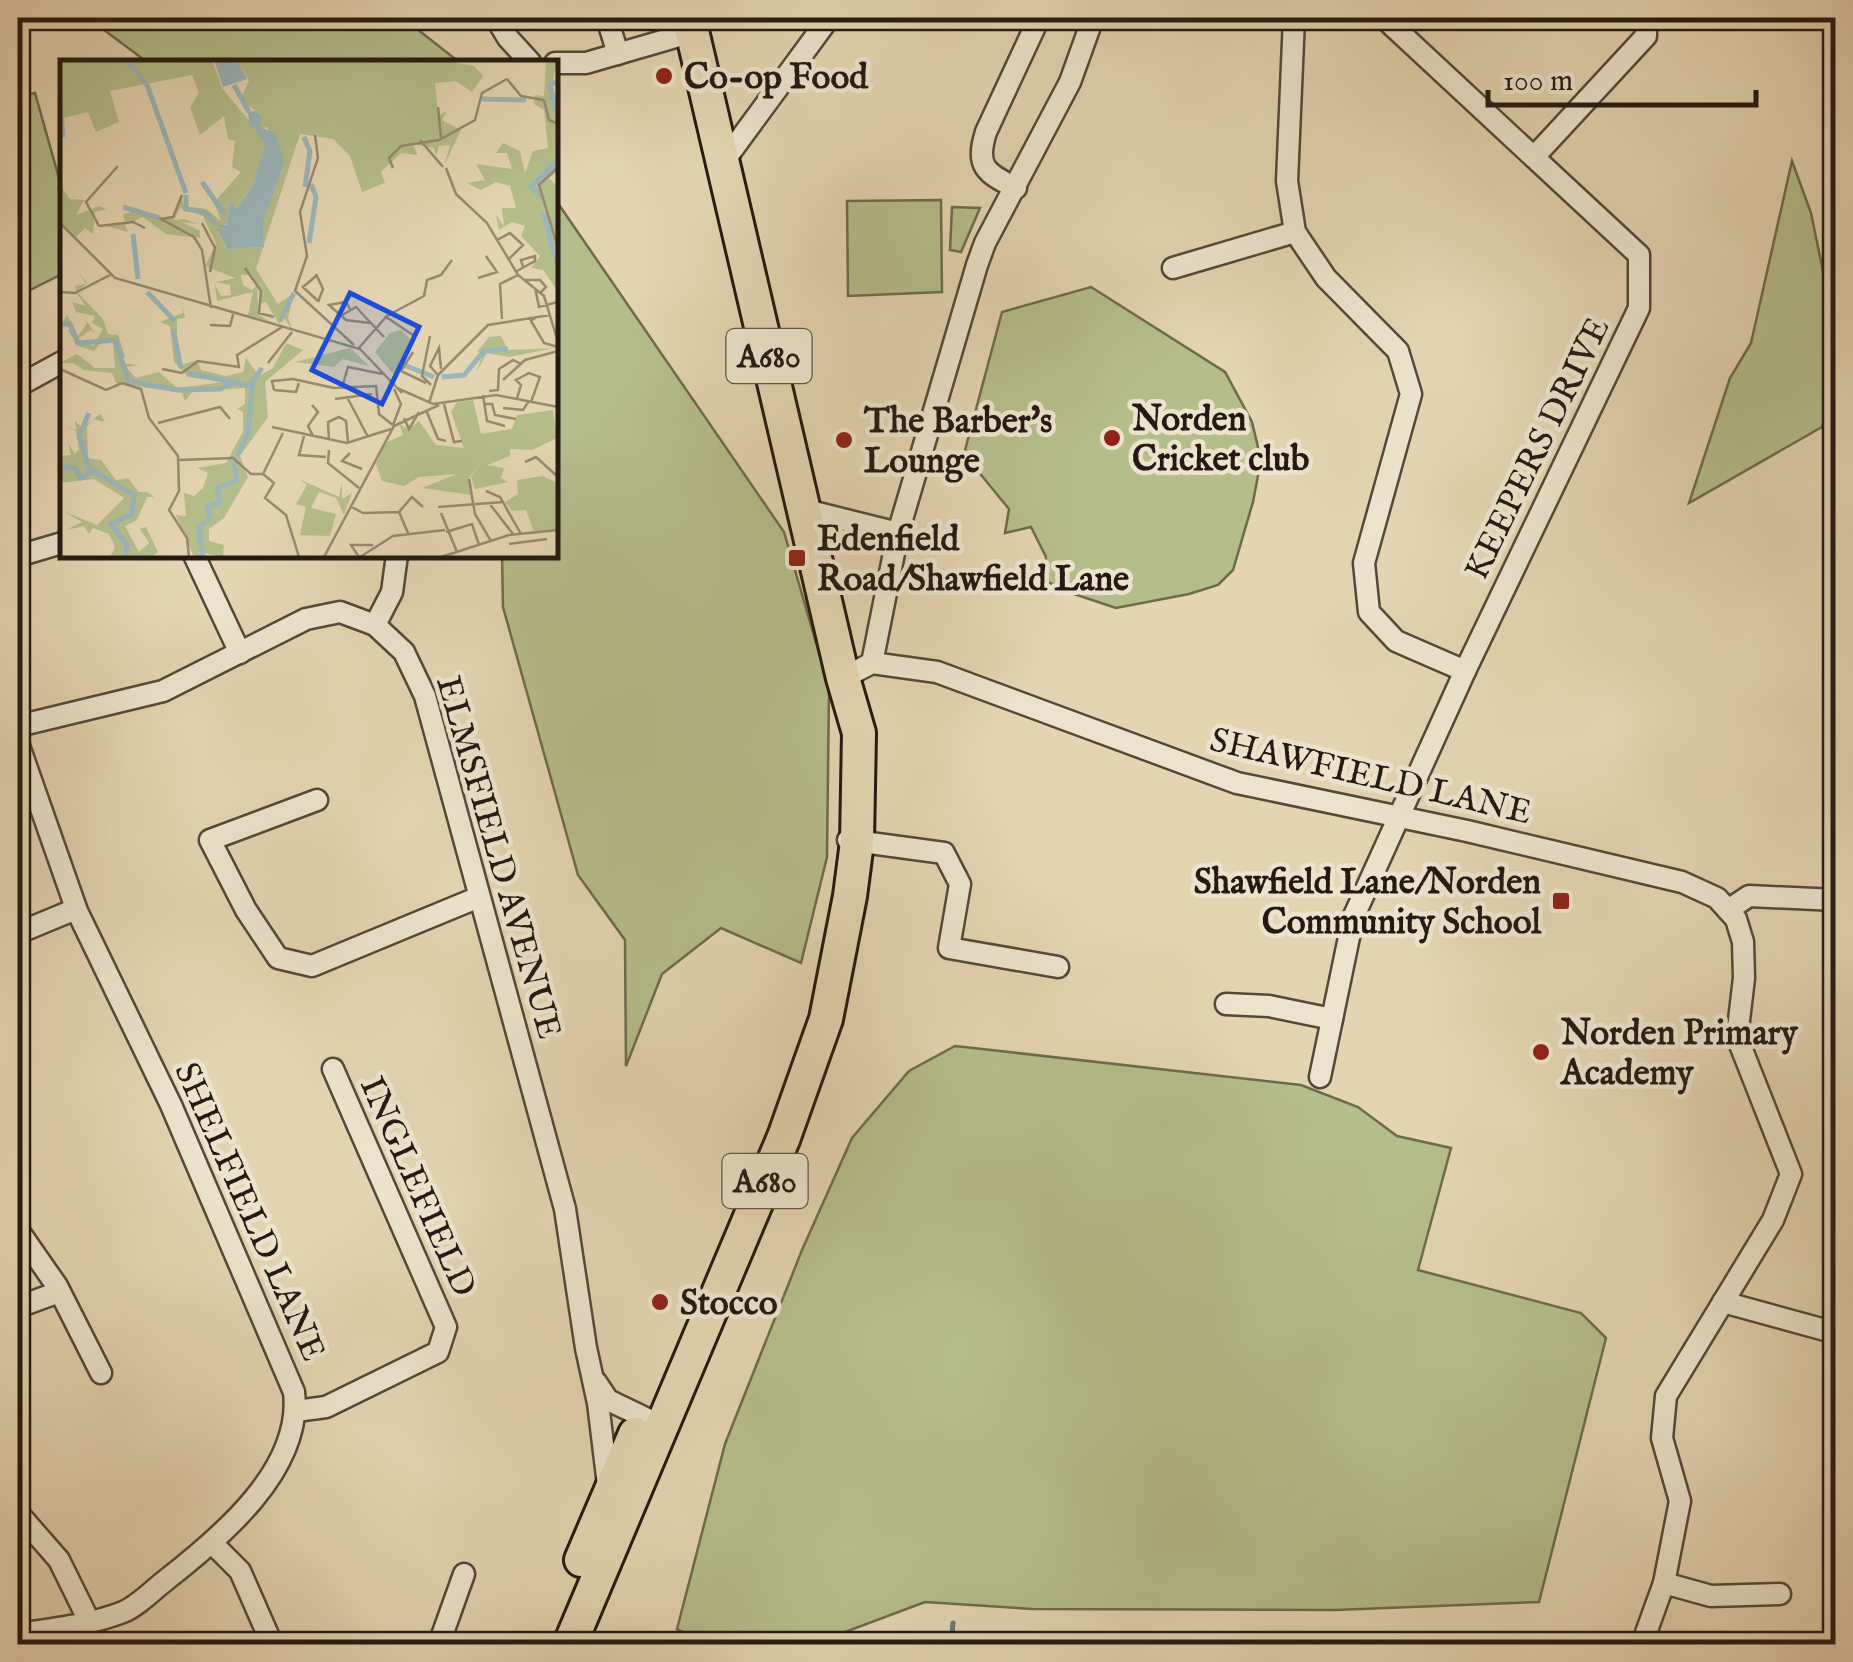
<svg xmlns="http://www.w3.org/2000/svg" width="1853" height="1662" viewBox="0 0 1853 1662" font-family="'IM FELL English',serif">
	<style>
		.green { fill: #b5bd8b; stroke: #6d6b4e; stroke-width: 2.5 }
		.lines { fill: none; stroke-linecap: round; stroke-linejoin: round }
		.stream { stroke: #6c7776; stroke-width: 5 }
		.street-casing { stroke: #55483a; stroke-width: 25 }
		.primary-casing { stroke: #251912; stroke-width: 38 }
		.street { stroke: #ede3cc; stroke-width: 20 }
		.primary { stroke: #e4d4b1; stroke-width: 32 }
		.poi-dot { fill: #8f2418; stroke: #ede3cc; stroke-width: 4 }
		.labels { text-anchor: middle; stroke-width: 9; stroke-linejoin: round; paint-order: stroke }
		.shield { fill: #ede3cc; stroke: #61564a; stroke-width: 2.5 }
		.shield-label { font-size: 32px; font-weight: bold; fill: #251912 }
		.poi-label { font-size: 35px; font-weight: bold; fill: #251912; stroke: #ede3cc; text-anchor: start }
		.street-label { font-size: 35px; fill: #251912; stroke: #ede3cc }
		.inset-river { fill: none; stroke: #9bb5b8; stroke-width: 5 }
		.inset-road { fill: none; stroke: #988971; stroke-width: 2.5 }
		.view { fill: #1d4ed8; fill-opacity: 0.15; stroke: #1d4ed8; stroke-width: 5 }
		.inset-edge { fill: none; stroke: #251912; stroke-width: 5 }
	</style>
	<rect width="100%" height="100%" fill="#e4d4b1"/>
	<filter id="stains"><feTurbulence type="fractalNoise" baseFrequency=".002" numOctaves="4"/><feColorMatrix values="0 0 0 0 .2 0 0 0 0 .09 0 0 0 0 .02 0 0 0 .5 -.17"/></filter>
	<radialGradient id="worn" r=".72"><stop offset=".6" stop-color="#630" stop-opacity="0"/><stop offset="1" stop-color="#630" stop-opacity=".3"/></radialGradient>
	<g class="green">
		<path d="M88 18H403L459 62H147Z"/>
		<path d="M35 93 62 189V274L18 296V96Z"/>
		<path d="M1792 161 1811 213 1826 286 1835 287V373L1822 427 1689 503 1730 378 1751 343Z"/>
		<path d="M555 199 784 532 829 688 827 857 801 963 721 928 662 974 626 1066 625 940 578 875 503 607 502 555H555Z"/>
		<path d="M941 200 942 292 848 296 847 201Z"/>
		<path d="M952 207 980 208 961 252 950 250Z"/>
		<path d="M1091 287 1225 372 1252 422 1261 460 1253 502 1233 570 1218 585 1189 594 1116 608 1074 594 1043 580 1046 557 1031 527 1005 533 1009 509 964 454 1002 312Z"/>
		<path d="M955 1046 1301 1085 1358 1107 1397 1136 1451 1148 1418 1270 1581 1313 1606 1338 1539 1602 1335 1610 1032 1609 925 1602 813 1644H707L677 1629 725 1444 802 1250 852 1138 909 1071Z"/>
	</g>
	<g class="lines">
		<path class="stream" d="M951 1644 953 1623"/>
		<g class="street-casing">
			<g id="street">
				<path d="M496 18 508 38 530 62"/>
				<path d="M607 18 618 54"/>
				<path d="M1294 18 1287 181 1295 232 1326 278 1398 351 1411 394 1364 563 1369 612 1396 641 1465 671"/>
				<path d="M555 63H586L693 32"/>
				<path d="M1534 157 1646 36V18"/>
				<path d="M724 161 829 18"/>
				<path d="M1016 188C986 173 975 167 986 132L1039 18"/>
				<path d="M1173 268 1295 232"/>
				<path d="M18 386 62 362"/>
				<path d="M806 510 898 533"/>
				<path d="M194 555 240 653"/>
				<path d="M18 556 62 543"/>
				<path d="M375 625 392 592 397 555"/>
				<path d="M872 663 898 533 977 265 985 243 1070 82 1093 18"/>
				<path d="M843 678 872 663 937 672 1237 783 1467 831 1682 882 1717 898 1736 919 1743 942 1744 978 1737 1037 1791 1174 1773 1220 1666 1396 1662 1438 1680 1501 1664 1583 1642 1644"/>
				<path d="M18 726 163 691 306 619 340 612 375 625 404 652 425 696 565 1209 586 1348 598 1403 608 1485"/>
				<path d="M18 743 77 911 171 1105 294 1392C303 1469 221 1537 166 1580 153 1590 138 1606 123 1612 90 1625 52 1629 18 1634"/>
				<path d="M317 800 210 840 246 910 278 958 312 966 479 897"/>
				<path d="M848 840 944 853 960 884 949 948 1058 967"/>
				<path d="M1728 910 1749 896 1836 900"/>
				<path d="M18 933 76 909"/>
				<path d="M1226 1004 1269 1006 1332 1019"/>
				<path d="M1320 1077 1353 918 1465 671 1639 308V255L1384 18"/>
				<path d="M18 1230 57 1286 101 1373"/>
				<path d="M1723 1302 1836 1333"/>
				<path d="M18 1307 59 1292"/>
				<path d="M596 1382 608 1400 662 1426"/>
				<path d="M296 1411 326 1407 438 1352 446 1327 333 1069"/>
				<path d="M18 1513 59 1560 89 1621"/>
				<path d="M212 1543 240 1571 272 1644"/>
				<path d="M1664 1583 1711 1596 1780 1594"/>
				<path d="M439 1644 464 1574"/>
			</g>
		</g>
		<g class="primary-casing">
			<g id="primary">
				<path d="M581 1560 635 1434"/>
				<path d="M570 1644 784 1137 826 1019 850 896 857 842 859 733 843 678 689 18"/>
			</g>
		</g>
		<use href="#street" class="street"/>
		<use href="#primary" class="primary"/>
	</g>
	<g class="poi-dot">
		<circle cx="664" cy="76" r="10"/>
		<circle cx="1112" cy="438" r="10"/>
		<circle cx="844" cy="440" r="10"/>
		<rect x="787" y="548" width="20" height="20" rx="5"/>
		<rect x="1551" y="891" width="20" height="20" rx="5"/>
		<circle cx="1541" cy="1052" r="10"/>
		<circle cx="660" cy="1302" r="10"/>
	</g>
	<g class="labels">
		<g class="shield">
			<rect x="726.5" y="329" width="85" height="54" rx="8"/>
			<rect x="722.5" y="1154" width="85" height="54" rx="8"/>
		</g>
		<g class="shield-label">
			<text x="769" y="367">A680</text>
			<text x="765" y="1192">A680</text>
		</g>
		<g class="poi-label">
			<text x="684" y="88">Co-op Food</text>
			<text x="1132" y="430">Norden<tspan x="1132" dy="40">Cricket club</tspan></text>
			<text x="864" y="432">The Barber's<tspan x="864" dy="40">Lounge</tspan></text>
			<text x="817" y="550">Edenfield<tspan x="817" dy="40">Road/Shawfield Lane</tspan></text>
			<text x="1541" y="893" text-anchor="end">Shawfield Lane/Norden<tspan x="1541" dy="40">Community School</tspan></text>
			<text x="1561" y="1044">Norden Primary<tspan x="1561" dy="40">Academy</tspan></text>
			<text x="680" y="1314">Stocco</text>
		</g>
		<g class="street-label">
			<text transform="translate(1536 448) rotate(-64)" y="12">KEEPERS DRIVE</text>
			<text transform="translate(1371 775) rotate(13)" y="12">SHAWFIELD LANE</text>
			<text transform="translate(500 857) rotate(74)" y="12">ELMSFIELD AVENUE</text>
			<text transform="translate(419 1186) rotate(66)" y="12">INGLEFIELD</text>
			<text transform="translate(251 1211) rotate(66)" y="12">SHELFIELD LANE</text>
		</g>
	</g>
	<g transform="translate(60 60)">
		<rect width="498" height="498" fill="#e4d4b1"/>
		<path d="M0 0H152L162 28 195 68 202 56 180 39 189 21 177 0H381L414 6 423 16 412 32 396 21 375 23 378 56 387 51 382 60 401 70 385 104 390 85 379 86 376 96 374 88 352 84 358 95 341 93 321 112 325 123 302 132 290 96 273 79 240 74 196 209 218 244 234 233 228 258 233 271 224 258 219 264 206 242 200 244 202 232 192 215H181L183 225 192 230 197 225 199 255 211 262 188 255 193 232 157 241 155 225 161 236 171 235 170 225 156 222 175 218 145 206 156 184 143 156 120 148 114 160 124 159 138 164 121 162 140 171V178L106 174 83 157 65 165 68 172 46 166 65 163 63 154 77 151 112 159 121 136 124 146 146 149 161 161 150 133 156 140 181 112 172 107 175 81 168 79 164 56 140 75 130 47 139 33 132 15 50 31 59 62 36 72 28 52 3 58ZM207 67 225 101 203 163 204 187 166 189 158 171 168 170 159 167 166 164 171 141 177 149 194 122 205 84 196 70ZM497 0 492 26 496 36 497 27V112L489 118 497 126V230L483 210 471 208 480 196 461 176 465 166 452 162 439 170 436 155 444 166 442 148H456L450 126 436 122 421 130 407 123 425 120 416 104 452 109 447 93H436L443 83 460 91 465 113 473 91 488 88 484 50 474 44 475 35 484 36 486 2ZM0 125 10 139 24 140 16 155 39 146 46 149 35 152 33 174 25 168 16 177 0 161ZM17 210 27 223 17 232 43 259 48 274 58 275 65 296 61 303 79 305 66 307 76 318 99 312 117 328 164 322 128 317 114 302 110 266 100 262 123 253 121 239 125 258 117 259V277L121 305 137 300 141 310 166 316 183 312 186 298 199 316 213 308 226 283 243 290 205 322 208 357 180 396 188 417 164 458 149 469V481L164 485 163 497 139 492 142 497H134L116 455 126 456 124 433 134 436 143 428 148 413 137 408 166 403 183 371V352L177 349 185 344V328L133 331 125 341 122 333 56 323 52 313 24 310 13 303H0L17 294 35 308H55L53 283 41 282 34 291 19 286 8 271 10 267 0 266 7 255 18 276 27 263 21 258 29 264 35 274 31 270 16 280 33 286 43 269 32 263 35 256 16 252 12 242 26 246 17 234 15 226 26 224ZM341 270 350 279 334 315 315 292 330 273ZM441 276 448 290 495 288 449 297 427 293 417 311 423 292H417L429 277ZM290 288 309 306 283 299 274 307 235 302ZM413 340 421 374 452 369 457 355 493 350 497 378 472 390 450 389V396L427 405 444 408 441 418 448 422 415 429 411 417 420 404 409 418 412 435 362 428 397 414 359 417 344 426 322 421 316 404 325 383 343 375 339 364 349 369 359 361 376 385 404 388 391 352 397 342ZM40 354 45 362 33 359 27 367 28 398 41 400 56 420 68 418 79 432H87L94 437H87L77 460 65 466 79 492 89 483 80 469 86 467 98 492 91 497H50L55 487 49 474 33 468 29 474 24 466 6 470 22 462 3 451 37 465 64 438 34 419 0 423V396L11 395 8 383 15 394 19 389 16 371 2 365 16 370 15 360 22 368ZM483 416 497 423V469L474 472 466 450 452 451 445 442 458 434 457 420ZM239 419 279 437 282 422V439L292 433 284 455 276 438 259 432 251 448 276 454 270 476 240 475 246 447 236 444 247 425Z" fill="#b5bd8b" fill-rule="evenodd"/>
		<path d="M154 0H177L187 19 163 27ZM195 51 202 56 200 67 215 73 225 101 203 163 204 187 167 189 157 169 168 170 159 168 157 165H166L171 141 177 149 193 124 205 84 189 62 188 52Z" fill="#9bb5b8"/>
		<path class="inset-river" d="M67 0 87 25 126 133M498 21 490 25 498 59M174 25 189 52M0 35 3 77M422 39 466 40M244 77 250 91 245 127M142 122 165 155M126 135V149L144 152 157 165M484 139 471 127 498 100M63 147 99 158M483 152 498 207M73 174 78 219M249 183 256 137 251 124M87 232 115 261M220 261 234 233M0 264H10L18 283 55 280 69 321 117 330 160 329 176 321M113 269 121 308M339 303 374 317M127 313 192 326M382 317 404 315 424 291 448 289M29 353 19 376 30 410M177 396 188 373 193 321 202 308M0 406 15 408 21 418 34 411 74 435 72 454 51 464 67 485 65 497M143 497 139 468 150 457 147 447 160 442 157 428 177 420 174 402"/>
		<path class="inset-road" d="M447 19 461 36 484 40M484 40 489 60 498 64M378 47 381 78M255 75 258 98 240 152 247 196 235 231 294 285M360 80 383 107M498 107 479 125 498 188M333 108 329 98 341 86 379 80 415 60 422 33 447 19M386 108 396 134 427 163 458 215 484 236 498 282M122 135 113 157 101 159 134 177 142 190 151 248M0 163 55 218 300 289 342 333M142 163 155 188 150 212M39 166 26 142 58 106M39 166 73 162 85 168M437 180 450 173 463 185 449 199M185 208 201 231 199 253 214 257M457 211 475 201V196L461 200 463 207M256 214 263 229 258 242M257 215 243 227 258 241M418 218 437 212 426 196M463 220H480L486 227 480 233M475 228 479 247 498 242M0 232 15 233 50 215M290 249 286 242 269 245 286 260 310 263M279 257 296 247 324 277M325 257 364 236 367 220 381 215 392 200M476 257 471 261 484 283 498 287M442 259 440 224 458 215M150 265 170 266 174 251M370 276 362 316 371 325M298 289 326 257 356 277M353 292 341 311 366 323M208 303 232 272M0 309 46 330 62 323 81 329 89 358 118 396 119 431 109 450 127 478 129 497M102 309 122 313 138 301 179 307 177 295 222 267M378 315 370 306 379 288 381 309M443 320 465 300 498 291M283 324 288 307 323 314M337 328 373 344 436 335 498 347M214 330 212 321 233 319 274 328 316 326 319 354 334 366M214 330 236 332 239 323M429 331 438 330 439 309 453 300 461 304M423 335 427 361 445 366M287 337 308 377M457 338 461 325 456 320 469 313 480 317 471 342M275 339 312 334M369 343 378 315 428 265 490 255M384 344 394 382 402 381M424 344H432L435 355 456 359M252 345 258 352 248 366 253 376M443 348 463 350 469 341M366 350 378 379 386 381M344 358 349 369 359 352M98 363 160 347 170 359M333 365 341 344 334 329M212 367 287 383 331 369M244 376 239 395 266 397M269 380 268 362 279 357 286 361 288 382M269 390 268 403 299 428M290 393 282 401 302 409M119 400 173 398 191 414H203L214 423 205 438 226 455 239 497M465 402 476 397 498 417M203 414 223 373M409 419 415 454 431 481M426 431 440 437 461 474M429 443 453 474M290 446 303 453 339 452 348 473M378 447 443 442M339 452 352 437 363 447M381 453 397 492M386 472 412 464 419 485M449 484 487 479M264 497 334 366 379 345M299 497 291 485H313M300 497 333 476 385 470M381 497 449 475 498 470"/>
		<path class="view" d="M290 233 359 267 322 344 252 310Z"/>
		<rect width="498" height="498" class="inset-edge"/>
	</g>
	<rect width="1853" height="1662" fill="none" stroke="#e4d4b1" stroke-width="60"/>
	<rect x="20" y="20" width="1813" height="1622" fill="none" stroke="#251912" stroke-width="5"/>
	<rect x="30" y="30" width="1793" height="1602" fill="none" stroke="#251912" stroke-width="2.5"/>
	<path d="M1488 90v15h268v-15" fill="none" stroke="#251912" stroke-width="5"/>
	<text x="1503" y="90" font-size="30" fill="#251912" stroke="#ede3cc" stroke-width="8" paint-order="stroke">100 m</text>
	<rect width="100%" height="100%" filter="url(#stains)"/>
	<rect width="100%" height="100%" fill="url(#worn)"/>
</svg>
